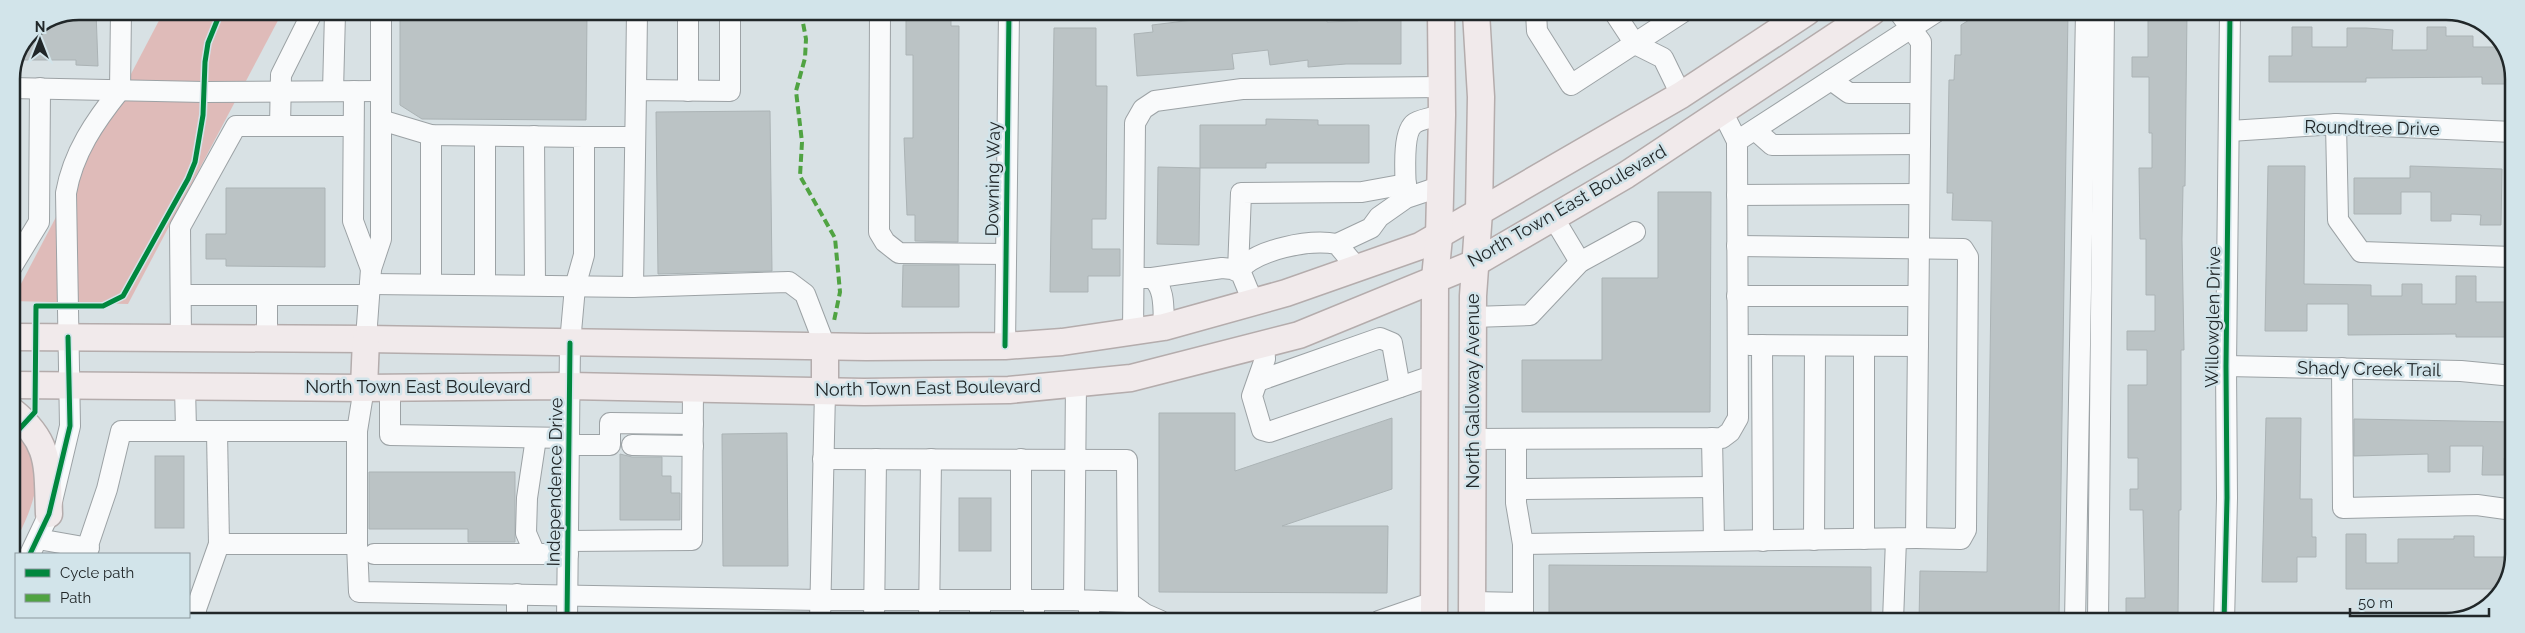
<svg xmlns="http://www.w3.org/2000/svg" width="2525" height="633" viewBox="0 0 2525 633" font-family="Raleway,sans-serif">
	<style>
		.green { fill: #dfbbb9 }
		.building { fill: #bbc3c5; stroke: #abb3b5 }
		.lines { fill: none; stroke-linecap: round; stroke-linejoin: round }
		.minor-casing { stroke: #9ca2a5; stroke-width: 22 }
		.major-casing { stroke: #b4acac; stroke-width: 29 }
		.minor { stroke: #f9fafb; stroke-width: 20 }
		.major { stroke: #f1eaeb; stroke-width: 26 }
		.quiet { stroke: #50a342; stroke-width: 4; stroke-dasharray: 8 4; stroke-linecap: butt }
		.cycleway-casing { stroke: #d2e4ea; stroke-width: 8 }
		.cycleway { stroke: #00873e; stroke-width: 5 }
		.labels { text-anchor: middle; stroke-width: 5; stroke-linejoin: round; paint-order: stroke }
		.street-label { font-size: 18px; fill: #212729; stroke: #d2e4ea }
		.rim { fill: none; stroke: #212729; stroke-width: 2.5 }
	</style>
	<rect width="100%" height="100%" fill="#d8e1e4"/>
	<g class="green">
		<path d="M164 11H283L128 304 12 301Z"/>
		<path d="M12 426C18 434 27 442 31 450 47 481 26 521 12 548Z"/>
	</g>
	<g class="building">
		<path d="M79 11H96L98 66 76 65V60H19L31 31Z"/>
		<path d="M400 11 587 12 586 120 422 119 400 105Z"/>
		<path d="M906 12H951V26H959L958 242 915 241V215H907L904 138H913V55H906Z"/>
		<path d="M1259 12H1286V14L1327 12V22L1358 21V16H1401V64H1346L1308 67V60L1270 65 1268 50 1232 54 1234 69 1137 76 1134 34 1153 32 1152 25Z"/>
		<path d="M1982 12H2068L2059 622 1919 621 1920 571 1987 572 1992 221 1952 220 1953 193H1947L1949 80H1954L1955 55H1961V25Z"/>
		<path d="M2148 12H2187L2185 186H2183L2182 239 2184 350H2181V510H2179L2178 616H2126V598H2145L2143 510H2130V489H2138V458H2128V385H2147V350H2127V331H2155V295H2146V239H2140L2139 168H2152V133H2149V77H2132V57H2148Z"/>
		<path d="M2292 27H2312V47H2347V28H2366L2393 30 2392 50H2427V27H2446V36H2473V47H2502L2514 75V84H2482V77L2366 78V82H2269V56H2292Z"/>
		<path d="M1054 28H1096V86H1107L1106 219H1092V249H1120V276H1088V292H1050Z"/>
		<path d="M770 111 772 271 658 274 656 112Z"/>
		<path d="M1266 119 1318 120V125H1369V163H1266V168H1200V125H1266Z"/>
		<path d="M2268 166H2305L2304 284 2371 285V296H2402V284H2422V304H2456V276H2476V302H2513V337H2456V334L2348 335V304H2307V331H2265Z"/>
		<path d="M2410 166 2502 169 2501 225H2480L2481 215 2451 214V221H2431V192H2401V214H2354V178H2410Z"/>
		<path d="M1158 167 1200 168 1199 245 1157 244Z"/>
		<path d="M226 188H325V267L226 266V259H206V234H226Z"/>
		<path d="M1658 192H1711L1710 412H1522V360H1602V278H1658Z"/>
		<path d="M903 265H959V307H902Z"/>
		<path d="M1159 413H1235V471L1392 418V489L1282 526H1388L1387 593 1159 592Z"/>
		<path d="M2266 418H2301L2300 499H2312V537H2316V557H2297V582H2262Z"/>
		<path d="M2354 419 2513 422V459L2504 458V475H2482L2483 446H2450V472H2428V454L2354 456Z"/>
		<path d="M787 433 788 566H723L722 434Z"/>
		<path d="M620 454 632 457H662V476H671V493H680V520H620Z"/>
		<rect x="155" y="456" width="29" height="72"/>
		<path d="M369 472H515V542H468V529H369Z"/>
		<rect x="959" y="498" width="32" height="53"/>
		<path d="M2346 534H2366V563H2398V539H2454V536H2474V557H2512V567L2500 589H2346Z"/>
		<path d="M1549 565 1871 567V621H1549Z"/>
	</g>
	<g class="lines">
		<g class="minor-casing">
			<g id="minor">
				<path d="M688 12V91"/>
				<path d="M880 12 879 232 885 242 899 253 1006 254"/>
				<path d="M1536 12 1537 31 1571 85 1683 12"/>
				<path d="M1614 12 1635 44 1663 58 1681 95"/>
				<path d="M1831 80 1849 93H1920"/>
				<path d="M11 88 204 92 381 91"/>
				<path d="M120 90 121 11"/>
				<path d="M636 90 637 12"/>
				<path d="M333 91 335 13 333 11"/>
				<path d="M354 91 353 221 371 269"/>
				<path d="M1722 111 1737 141"/>
				<path d="M381 120 431 135 584 137V255L575 287 570 343 567 621"/>
				<path d="M2336 124 2338 220 2361 252 2513 257"/>
				<path d="M280 126 281 75 313 11"/>
				<path d="M1755 130 1772 145 1920 144"/>
				<path d="M2230 131 2336 124 2513 132"/>
				<path d="M431 135V284"/>
				<path d="M534 136 535 285"/>
				<path d="M584 137H635"/>
				<path d="M1737 195 1919 194"/>
				<path d="M1406 196C1406 180 1401 132 1415 123 1422 119 1434 117 1442 115"/>
				<path d="M1553 217 1580 262"/>
				<path d="M1337 244 1371 228 1379 217 1406 198 1439 187"/>
				<path d="M1737 246 1963 249 1968 257 1966 530 1961 539 1916 538"/>
				<path d="M11 268 39 222 40 88"/>
				<path d="M1238 271 1241 193 1362 192 1406 184"/>
				<path d="M1238 271C1257 249 1309 239 1337 244L1358 269"/>
				<path d="M1141 278H1152C1166 288 1163 312 1164 327"/>
				<path d="M1152 278 1222 268 1232 269 1241 273 1253 302"/>
				<path d="M370 284 633 287 636 90 730 91V12"/>
				<path d="M485 285V136"/>
				<path d="M633 287 789 282 805 294 825 346"/>
				<path d="M181 295H369"/>
				<path d="M267 295V338"/>
				<path d="M1737 296H1918"/>
				<path d="M1473 317 1530 315 1580 262 1635 232"/>
				<path d="M1133 332 1135 123 1143 109 1155 101 1242 89 1442 87"/>
				<path d="M181 338 180 227 236 126H353"/>
				<path d="M366 339 371 269 381 239V11"/>
				<path d="M1264 344 1265 359 1252 396 1262 430 1269 432 1435 375"/>
				<path d="M1749 345 1918 346"/>
				<path d="M1762 345 1763 541"/>
				<path d="M1005 346 1009 12"/>
				<path d="M1864 346V539"/>
				<path d="M2226 366 2461 371 2513 376"/>
				<path d="M2342 368 2343 508 2477 505 2513 510"/>
				<path d="M1258 381 1380 338 1392 343 1400 387"/>
				<path d="M1076 383 1074 600 1128 602 1145 614 1161 621"/>
				<path d="M185 387 186 430"/>
				<path d="M390 388V435L569 438"/>
				<path d="M217 432 219 544"/>
				<path d="M1712 438 1714 541"/>
				<path d="M1472 439 1722 438 1730 432 1738 418 1737 141 1936 12"/>
				<path d="M1516 439V503L1523 544V621"/>
				<path d="M569 445H610V423L693 424"/>
				<path d="M632 445 693 446"/>
				<path d="M823 459 1127 460 1128 602"/>
				<path d="M1021 459V600"/>
				<path d="M1516 489 1713 487"/>
				<path d="M38 539 89 548"/>
				<path d="M1814 540 1815 346"/>
				<path d="M568 541 692 540 693 388"/>
				<path d="M357 544 359 592 820 600H1074"/>
				<path d="M1523 544 1916 538 1921 42 1899 12"/>
				<path d="M30 554 49 514 70 426 66 193C73 153 95 121 120 90"/>
				<path d="M85 554 107 489 121 431H357"/>
				<path d="M374 554H568"/>
				<path d="M535 554 526 533 527 498 536 438"/>
				<path d="M1034 600V621"/>
				<path d="M1089 601V621"/>
				<path d="M1472 602 1523 603"/>
				<path d="M196 620V609L219 544H357V431L364 388"/>
				<path d="M517 621V594"/>
				<path d="M820 621 825 391"/>
				<path d="M874 621 876 459"/>
				<path d="M929 621 931 459"/>
				<path d="M980 621V600"/>
				<path d="M1379 621 1434 602"/>
				<path d="M1893 621 1896 539"/>
				<path d="M2075 622 2086 12"/>
				<path d="M2098 622 2104 12"/>
				<path d="M2224 622 2227 498 2226 366 2230 12"/>
			</g>
		</g>
		<g class="major-casing">
			<g id="major">
				<path d="M12 337 366 339 866 347 1005 346 1062 342 1164 327 1286 293 1420 246 1681 95 1807 12"/>
				<path d="M12 385 364 388 570 386 864 392 1009 390 1131 378 1299 335 1475 263 1626 175 1872 12"/>
				<path d="M364 388 366 339"/>
				<path d="M825 391V346"/>
				<path d="M12 411C52 443 47 467 49 514"/>
				<path d="M1434 621 1435 278 1439 237 1442 115 1441 12"/>
				<path d="M1472 621 1473 296 1479 212 1481 97 1476 12"/>
			</g>
		</g>
		<use href="#minor" class="minor"/>
		<use href="#major" class="major"/>
		<path class="quiet" d="M801 12 806 39 805 58 796 91 802 142 800 176 835 238 840 292 834 321"/>
		<g class="cycleway-casing">
			<g id="cycleway">
				<path d="M1005 346 1009 12"/>
				<path d="M12 437 35 412 36 306H103L123 296 188 179 195 162 203 115 205 62 208 43 221 11"/>
				<path d="M30 554 49 514 70 426 68 337"/>
				<path d="M567 621 570 343"/>
				<path d="M2224 622 2227 498 2226 366 2230 12"/>
			</g>
		</g>
		<use href="#cycleway" class="cycleway"/>
	</g>
	<g class="labels">
		<g class="street-label">
			<text transform="translate(2372 128) rotate(1)" y="6">Roundtree Drive</text>
			<text transform="translate(993 179) rotate(-89)" y="6">Downing Way</text>
			<text transform="translate(1567 206) rotate(-30)" y="6">North Town East Boulevard</text>
			<text transform="translate(2213 317) rotate(-89)" y="6">Willowglen Drive</text>
			<text transform="translate(2369 369) rotate(1)" y="6">Shady Creek Trail</text>
			<text x="418" y="393">North Town East Boulevard</text>
			<text transform="translate(928 388) rotate(-1)" y="6">North Town East Boulevard</text>
			<text transform="translate(1473 391) rotate(-90)" y="6">North Galloway Avenue</text>
			<text transform="translate(555 482) rotate(-89)" y="6">Independence Drive</text>
		</g>
	</g>
	<path d="M0 0H2525V633H0ZM79 20H2446A59 59 0 0 1 2505 79V554A59 59 0 0 1 2446 613H79A59 59 0 0 1 20 554V79A59 59 0 0 1 79 20Z" fill="#d2e4ea" fill-rule="evenodd"/>
	<path class="rim" d="M79 20H2446A59 59 0 0 1 2505 79V554A59 59 0 0 1 2446 613H79A59 59 0 0 1 20 554V79A59 59 0 0 1 79 20Z"/>
	<rect x="15" y="553" width="175" height="65" fill="#d2e4ea" stroke="#8b989d"/>
	<rect x="25" y="569" width="25" height="8" fill="#00873e" stroke="#8b989d"/>
	<text x="60" y="578" font-size="15" fill="#212729">Cycle path</text>
	<rect x="25" y="594" width="25" height="8" fill="#50a342" stroke="#8b989d"/>
	<text x="60" y="603" font-size="15" fill="#212729">Path</text>
	<g transform="translate(40 40)" stroke="#d2e4ea" stroke-width="4" paint-order="stroke">
	<path d="M0-4L9 19L0 12L-9 19Z" fill="#212729"/>
	<text y="-8" font-size="14" font-weight="bold" text-anchor="middle" fill="#212729">N</text>
	</g>
	<path d="M2350 608v8h139v-8" fill="none" stroke="#212729" stroke-width="2.5"/>
	<text x="2358" y="608" font-size="15" fill="#212729" stroke="#d2e4ea" stroke-width="4" paint-order="stroke">50 m</text>
</svg>
